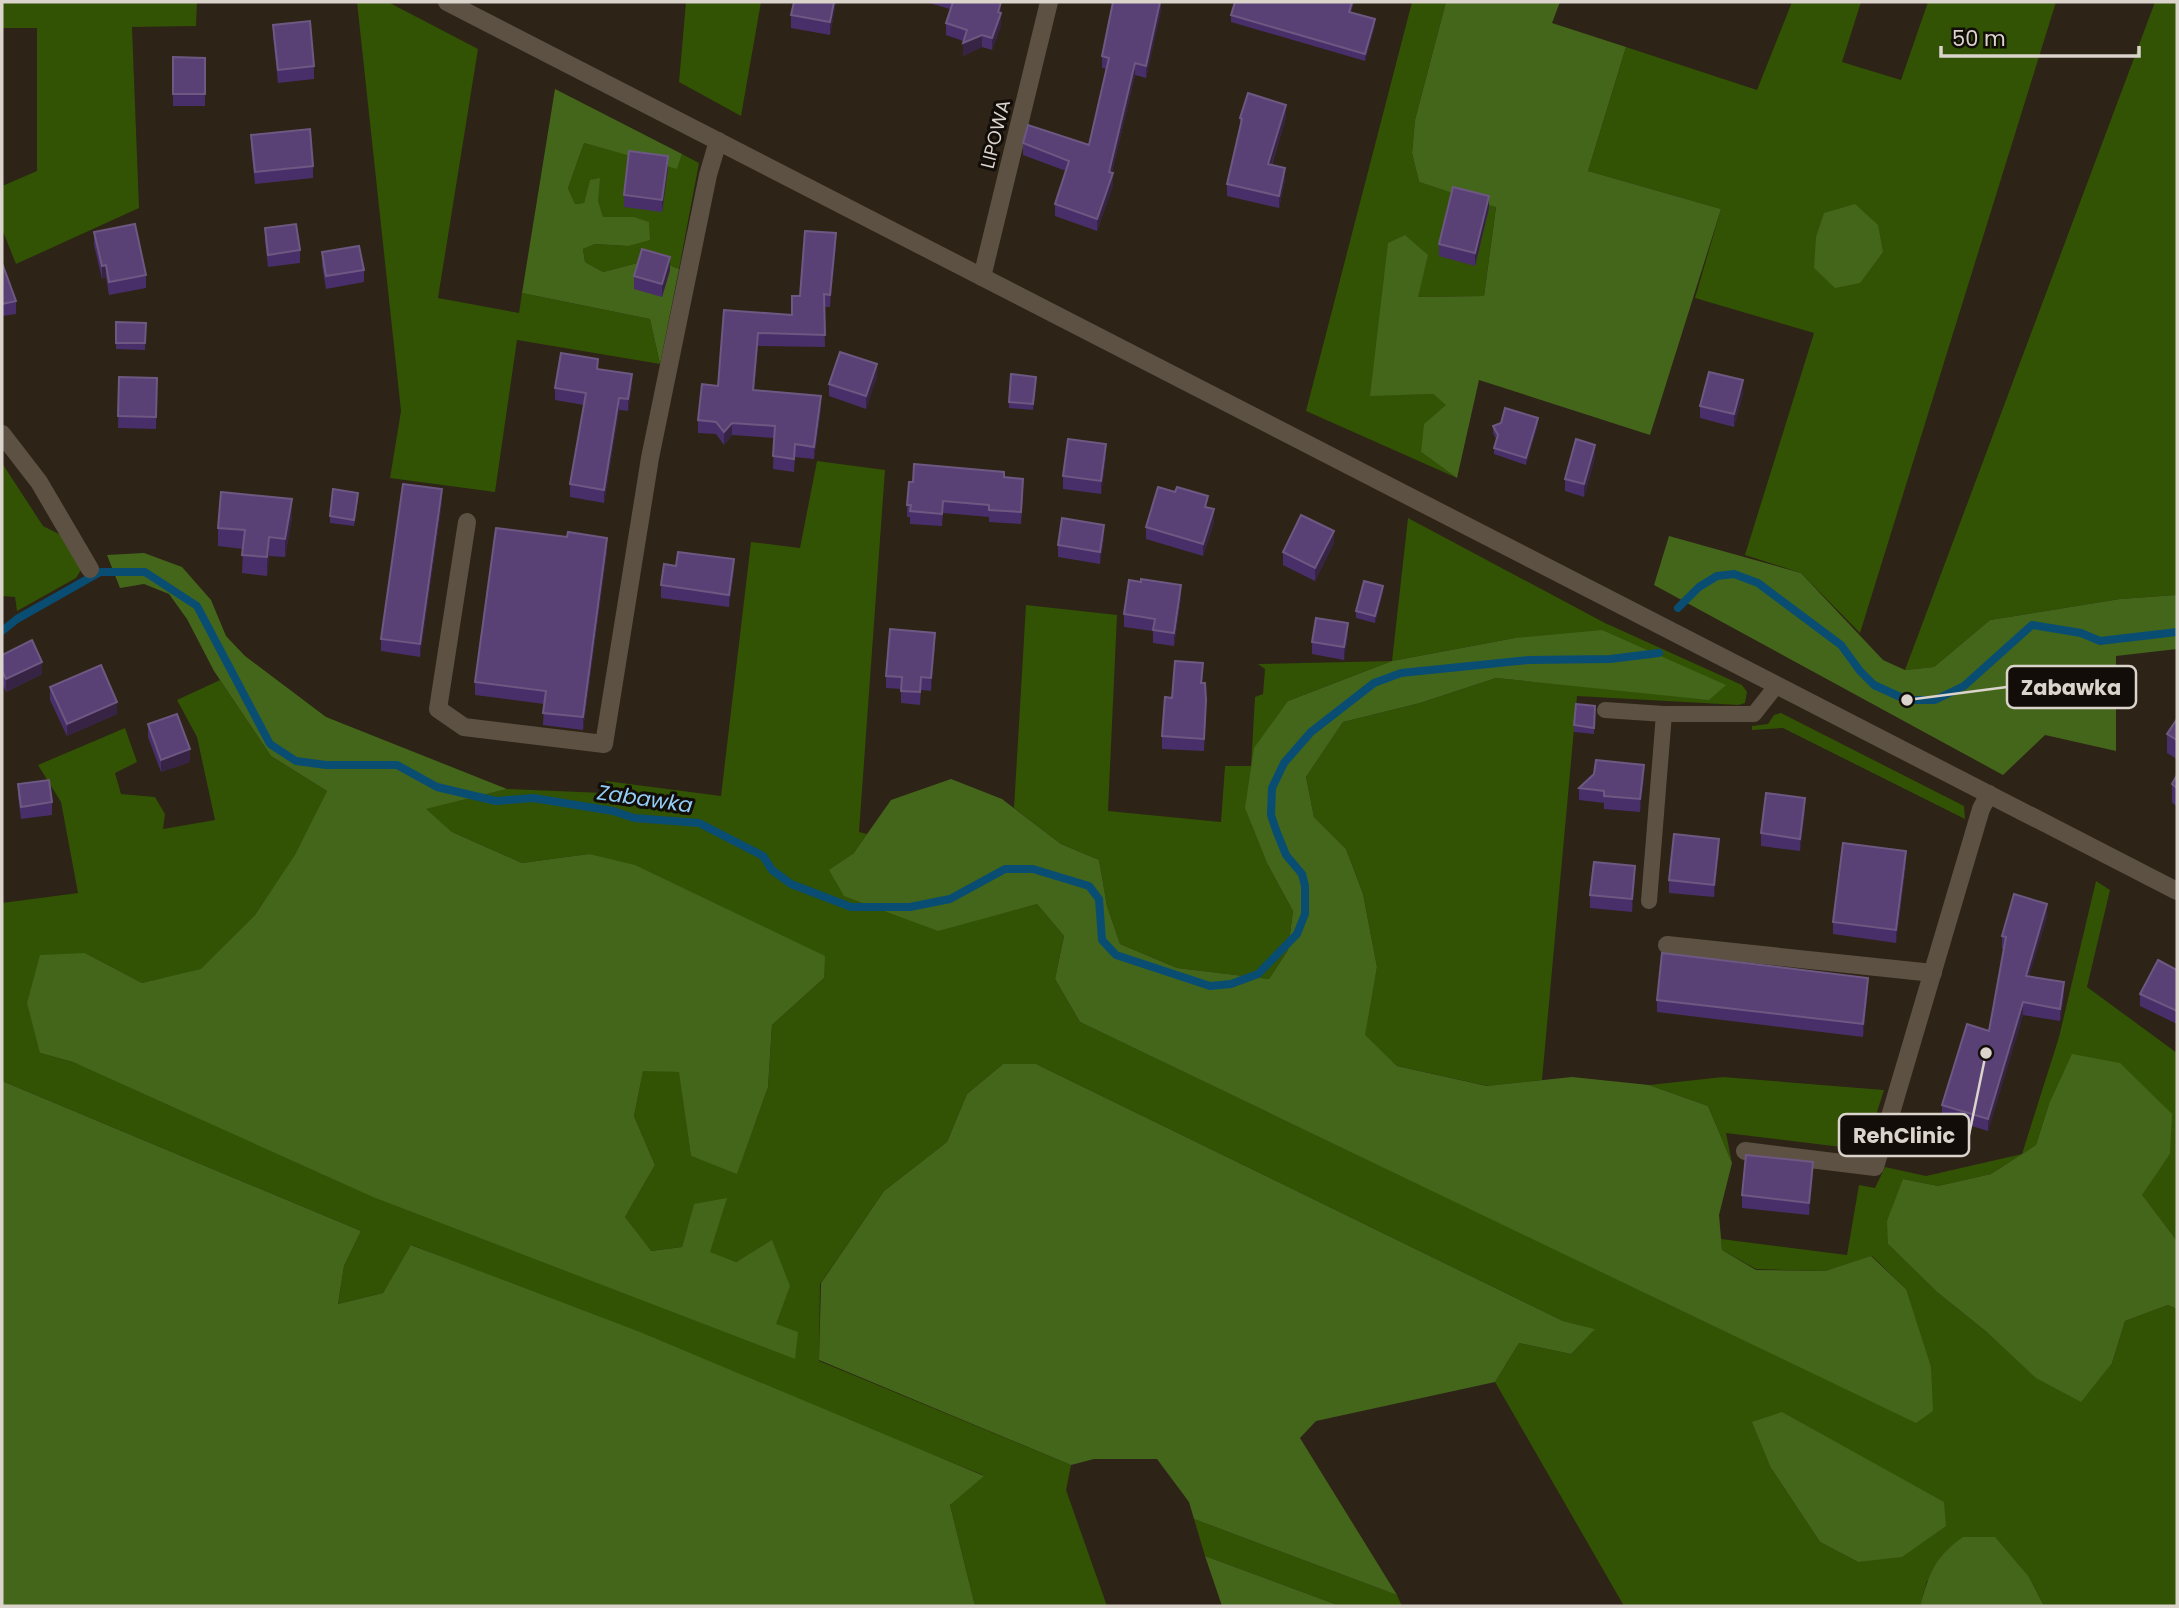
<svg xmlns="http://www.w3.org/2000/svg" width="2179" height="1608" viewBox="0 0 2179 1608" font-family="Poppins,sans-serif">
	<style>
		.green { fill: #325204; fill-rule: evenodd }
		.forest { fill: #44661b }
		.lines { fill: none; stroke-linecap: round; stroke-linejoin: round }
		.stream { stroke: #0a4d73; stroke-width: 8 }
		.lane { stroke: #5c5143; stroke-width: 16 }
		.street { stroke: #5c5143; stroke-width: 18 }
		.secondary { stroke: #5c5143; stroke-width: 18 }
		.wall { fill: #492f6a }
		.shaded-wall { fill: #372344 }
		.building { fill: #594175; stroke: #6d5882; stroke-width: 2 }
		.labels { text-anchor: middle; stroke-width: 6; stroke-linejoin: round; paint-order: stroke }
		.street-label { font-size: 19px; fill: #dad4cc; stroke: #120d08 }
		.water-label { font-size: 21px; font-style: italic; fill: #93cdf7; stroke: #120d08 }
		.leader { fill: none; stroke: #dad4cc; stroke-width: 2.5 }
		.callout-dot { fill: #dad4cc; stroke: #120d08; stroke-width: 2.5 }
		.callout { fill: #120d08; stroke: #dad4cc; stroke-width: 2.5 }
		.callout-label { font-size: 21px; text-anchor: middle; font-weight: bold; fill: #dad4cc }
	</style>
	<rect width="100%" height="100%" fill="#2d2316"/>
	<g class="green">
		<path d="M2 2H197L196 26 132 27 139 208 16 264 2 229V186L37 171V28H2Z"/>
		<path d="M357 2H388L478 49 438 298 519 313 522 293 650 319 660 364 517 340 495 492 390 478 401 411Z"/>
		<path d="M686 2H761L741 116 679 82Z"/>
		<path d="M1412 2H1446L1415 120 1412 153 1419 182 1496 206 1484 296 1418 297 1370 395 1433 394 1447 405 1421 452 1457 478 1306 411Z"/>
		<path d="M1792 2H1861L1842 62 1901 80 1928 2H2056L1860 633 1801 573 1745 555 1814 333 1695 298 1721 209 1588 171 1626 47 1757 90Z"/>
		<path d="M2155 2H2177V595L2120 599 1990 620 1934 667 1905 670Z"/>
		<path d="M584 143 677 168 682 154 699 163 679 269 653 259 603 272 585 262 583 249 595 244 628 246 634 217H603L590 181 584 203 575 204 568 188Z"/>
		<path d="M817 461 885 470 859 832 867 834 853 854 994 915 1037 904 1064 936 1055 979 1080 1022 1592 1266 1906 1289 1872 1256 1825 1271 1756 1269 1722 1250 1721 1239 1847 1255 1859 1185 1875 1188 1885 1167 1926 1176 2022 1154 2059 1037 2096 881 2110 890 2087 987 2177 1053V1241L2141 1195 2170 1154 2049 1104 2036 1145 1991 1174 1938 1186 1903 1179 1888 1244 1937 1292 1988 1333 2112 1363 2125 1321 2168 1305 2177 1309V1606H2044L2029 1577 1927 1581 1920 1606H1624L1495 1382 1519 1343 1571 1354 1594 1329 1563 1321 1036 1064H1003L967 1094 947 1142 884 1191 820 1284 819 1361 1071 1465 1066 1490 1107 1606H975L950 1505 983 1475 412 1245 383 1293 338 1304 344 1266 361 1231 2 1081V903L78 893 61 802 38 765 125 728 137 762 115 773 121 794 155 797 165 814 163 829 215 820 197 737 177 700 220 680 271 756 327 791 296 855 255 915 201 970 142 983 85 953 40 1053 73 1062 776 1325 772 1241 736 1262 710 1253 694 1205 682 1247 650 1251 625 1217 655 1165 634 1116 643 1070 680 1072 691 1156 737 1173 768 1087 772 1025 824 978 589 854 522 863 452 832 425 809 507 789 604 793 606 781 721 796 751 542 800 548ZM1771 1468 1858 1562 1820 1542Z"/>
		<path d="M2 463 43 526 63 536 81 570 76 578 17 611 15 597 2 596Z"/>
		<path d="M1408 518 1605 623 1742 685 1747 692 1745 703 1738 705 1577 696 1542 1080 1488 1086 1397 1066 1364 1035 1377 967 1363 894 1346 849 1314 817 1306 777 1343 722 1420 703 1496 678 1709 699 1515 638 1392 661 1288 701 1268 865 1293 911 1288 950 1269 979 1177 968 1120 944 1107 906 1099 860 1061 844 1014 808 1026 605 1117 615 1108 811 1221 822 1225 766H1251L1255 697 1263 694 1265 669 1258 664 1392 661Z"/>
		<path d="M1781 713 1964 806 1965 819 1783 728 1752 730V726L1768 724 1774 715Z"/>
		<path d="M1723 1077 1884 1090 1865 1150 1726 1133 1732 1163 1708 1106 1649 1085Z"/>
		<path d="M1194 1519 1397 1595 1402 1606H1340L1205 1556Z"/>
	</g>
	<g class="forest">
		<path d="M1446 2H1560L1552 23 1626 47 1588 171 1721 209 1650 435 1479 380 1457 478 1421 452 1424 424 1446 405 1433 394 1370 396 1388 243 1405 235 1428 255 1418 297 1484 296 1496 207 1419 182 1412 153 1415 120Z"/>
		<path d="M555 89 682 154 677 169 584 143 568 188 575 204 584 203 590 180 600 178 598 201 603 217H634L649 222 650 240 628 246 595 244 583 249 585 262 603 272 653 259 679 269 660 364 650 319 522 293Z"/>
		<path d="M1855 204 1878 225 1883 252 1860 283 1835 288 1814 268 1816 237 1824 213Z"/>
		<path d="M1669 536 1801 573 1883 660 1905 670 1934 667 1990 620 2120 599 2177 595V649L2116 656V751L2045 735 2003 775 1654 585Z"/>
		<path d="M144 553 182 567 211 600 226 636 245 656 326 717 507 789 426 809 452 832 522 863 589 854 635 865 825 956 824 978 772 1025 768 1087 737 1174 691 1156 679 1072 643 1071 634 1116 655 1165 625 1217 651 1251 682 1247 694 1204 727 1198 710 1252 736 1262 772 1240 790 1286 776 1324 798 1332 795 1359 373 1197 73 1062 40 1053 27 1003 40 955 85 953 142 983 201 969 255 915 295 855 327 791 271 756 214 671 187 619 169 594 144 584 120 588 107 555Z"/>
		<path d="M1602 630 1726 685 1709 700 1496 678 1420 703 1343 722 1306 777 1314 817 1346 849 1363 894 1377 967 1365 1035 1397 1066 1487 1086 1572 1077 1649 1085 1708 1106 1732 1163 1719 1215 1722 1250 1756 1270 1825 1271 1871 1256 1906 1289 1931 1367 1933 1411 1916 1423 1080 1022 1055 979 1064 936 1037 904 938 931 844 896 829 870 853 854 891 800 951 779 1002 799 1061 844 1099 860 1107 906 1120 944 1177 968 1269 979 1288 950 1293 911 1268 865 1245 808 1254 748 1288 701 1392 661 1515 638Z"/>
		<path d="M2072 1054 2120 1063 2172 1114 2170 1154 2142 1195 2177 1241V1309L2168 1305 2125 1321 2112 1363 2081 1402 2036 1378 1988 1333 1937 1292 1888 1244 1887 1221 1903 1179 1938 1186 1991 1174 2036 1145 2049 1104Z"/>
		<path d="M1003 1064H1036L1563 1321 1595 1329 1571 1354 1519 1343 1495 1382 1316 1421 1300 1438 1397 1595 1194 1519 1189 1502 1157 1459H1094L1071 1465 819 1360 821 1283 884 1191 947 1142 967 1094Z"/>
		<path d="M2 1081 361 1231 344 1266 338 1304 383 1293 411 1245 640 1332 984 1476 950 1505 975 1606H2Z"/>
		<path d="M1782 1412 1944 1502 1946 1526 1902 1557 1858 1562 1820 1542 1771 1468 1752 1422Z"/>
		<path d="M1963 1537H1995L2029 1577 2044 1606H1920C1930 1572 1934 1558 1963 1537Z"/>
		<path d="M1205 1556 1340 1606H1222Z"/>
	</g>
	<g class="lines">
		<g class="stream">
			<path d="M1678 608 1699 587 1717 576 1734 574 1758 583 1841 645 1860 671 1874 685 1907 700H1935L1964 686 2032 625 2081 633 2100 641 2177 632"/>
			<path d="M2 631 17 619 100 572H145L197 606 270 744 296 761 326 765H397L437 787 496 801 533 798 613 811 634 818 699 823 763 856 772 870 791 884 851 907H910L950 899 1005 869H1033L1089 886 1099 899 1102 940 1116 955 1210 986 1231 984 1258 974 1297 934 1305 914V886L1302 874 1286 855 1276 830 1271 815 1272 788 1284 763 1311 732 1374 683 1401 673 1528 660 1610 659 1659 653"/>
		</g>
		<g class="lane">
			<path d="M1605 710 1664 714"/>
			<path d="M1649 901 1664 714H1754L1777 685"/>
		</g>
		<g class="street">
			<path d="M982 277 1049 2"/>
			<path d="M2 434 39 482 90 569"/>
			<path d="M467 522 438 709 464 727 604 744 650 458 708 175 718 141"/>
			<path d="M1667 945 1933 973"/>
			<path d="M1745 1151 1875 1167 1981 809 1989 794"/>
		</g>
		<path class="secondary" d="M447 2 2177 891"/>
	</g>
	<g class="wall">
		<path d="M794 2H836L830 35 791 28V15Z"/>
		<path d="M926 2H1000L1001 15V25L992 50 982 47 963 56V41L946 35V23L950 9Z"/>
		<path d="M1161 2V10L1146 78 1135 75 1112 172 1113 185 1097 231 1055 216V204L1066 171 1023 155V143L1089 145 1107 69 1102 68V56Z"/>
		<path d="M1235 2H1354L1351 12 1375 26 1365 61 1231 22V15Z"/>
		<path d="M273 25 314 66V79L278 83 273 37Z"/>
		<path d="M173 57 205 58V106H173Z"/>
		<path d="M1286 117 1272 165 1285 180 1279 208 1227 196V184L1240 129V118Z"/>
		<path d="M251 135 313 166V178L255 184 251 147Z"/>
		<path d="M668 168 662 212 624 207V195Z"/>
		<path d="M1489 208 1475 266 1439 256V244Z"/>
		<path d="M265 228 300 250V263L268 267 265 241Z"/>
		<path d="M94 232 146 275V288L109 295 106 277 102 279 94 245Z"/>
		<path d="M836 246 830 307H824L825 347 758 346 754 390 821 408 814 459 795 457 794 472 773 469 774 438 732 435 724 445 716 434 698 433V420L718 386 724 310 792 315 800 296Z"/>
		<path d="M322 252 364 270V282L326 289 322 265Z"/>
		<path d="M2 263 16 301V314L2 316Z"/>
		<path d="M670 270 662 297 634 289V276Z"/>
		<path d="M116 322 146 323 145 350 116 349Z"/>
		<path d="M598 369 632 386 628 411 619 410 604 503 570 497V484L584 405 555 400V388Z"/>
		<path d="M877 376 866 409 829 396V384Z"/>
		<path d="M119 377 157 378 156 429 118 428Z"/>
		<path d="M1036 383 1033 410 1009 408V402Z"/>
		<path d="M1743 393 1734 427 1700 418V406Z"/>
		<path d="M1538 424 1526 465 1494 454V448L1496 439 1493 433V426Z"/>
		<path d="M1106 456 1101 494 1063 489V476Z"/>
		<path d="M1595 457 1584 497 1565 491V479Z"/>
		<path d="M1004 477 1023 491 1021 524 989 522V517L943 513 942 526 910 524V517H907V505Z"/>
		<path d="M358 499 354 526 330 523V516Z"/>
		<path d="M442 502 420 657 381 651V639Z"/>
		<path d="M1208 508 1214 522 1203 556 1146 539V527Z"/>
		<path d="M292 517 285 557 269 556 267 576 242 573 243 549 218 546V528Z"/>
		<path d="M1104 537 1100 564 1058 557V545Z"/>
		<path d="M1334 543 1315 581 1283 565V552Z"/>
		<path d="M607 551 583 730 543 725 544 704 475 695V682Z"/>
		<path d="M676 566 734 572 729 607 661 598V585Z"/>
		<path d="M1383 592 1375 623 1356 618V611Z"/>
		<path d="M1181 597 1174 646 1153 643V631L1124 627V614Z"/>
		<path d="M1348 635 1344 660 1312 654V642Z"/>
		<path d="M935 645 931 691 921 690 920 705 901 703V689L886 688V676Z"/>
		<path d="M2 655 42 674 6 692 2 683Z"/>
		<path d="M1203 675 1202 683 1206 712 1204 751 1162 749V736L1172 698Z"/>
		<path d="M50 687 117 714 67 736 50 700Z"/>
		<path d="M1595 706 1594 734 1574 732V725Z"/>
		<path d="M2177 719V759L2167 753V734Z"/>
		<path d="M148 724 190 762 161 772 148 737Z"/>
		<path d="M2177 775V806L2172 803V784Z"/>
		<path d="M1644 778 1640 812 1604 809V803L1579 800V788Z"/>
		<path d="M18 784 52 802V815L21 819 18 796Z"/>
		<path d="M1805 810 1800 851 1761 846V833Z"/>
		<path d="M1719 851 1714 897 1669 893V880Z"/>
		<path d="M1906 864 1896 943 1833 934V922Z"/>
		<path d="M1635 879 1632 912 1590 908V895Z"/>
		<path d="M2047 916 2029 976 2064 995 2060 1021 2023 1015 1988 1131 1942 1117V1105L1989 1031 2004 949H2002V936Z"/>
		<path d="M2177 970V1024L2140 1006V994Z"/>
		<path d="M1868 990 1863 1037 1657 1012V1000Z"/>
		<path d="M1813 1175 1809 1215 1742 1208V1195Z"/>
	</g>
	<g class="shaded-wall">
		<path d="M834 2H836L830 35V22Z"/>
		<path d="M1001 2V25L992 50V38Z"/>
		<path d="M1160 2 1161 10 1146 78V66Z"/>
		<path d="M1375 19V26L1365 61V54Z"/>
		<path d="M982 35V47L963 56V43Z"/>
		<path d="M1135 63V75L1109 184V172Z"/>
		<path d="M1286 105V117L1268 176V164Z"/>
		<path d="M668 156V168L662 212V200Z"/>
		<path d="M1285 168V180L1279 208V196Z"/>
		<path d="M1113 173V185L1097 231V219Z"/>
		<path d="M1489 196V208L1475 266V253Z"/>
		<path d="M836 233V246L830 307V295Z"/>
		<path d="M670 257V270L662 297V284Z"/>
		<path d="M106 265V277L102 279V266Z"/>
		<path d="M758 333V346L753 403V390Z"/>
		<path d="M877 364V376L866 409V396Z"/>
		<path d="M632 374V386L628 411V399Z"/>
		<path d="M1743 380V393L1734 427V414Z"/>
		<path d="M821 396V408L814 459V447Z"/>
		<path d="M619 398V410L604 503V490Z"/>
		<path d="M1538 418V424L1526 465V458Z"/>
		<path d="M732 423V435L724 445V432Z"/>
		<path d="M1106 444V456L1101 494V481Z"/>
		<path d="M1595 445V457L1584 497V484Z"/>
		<path d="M442 489V502L420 657V644Z"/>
		<path d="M292 499V517L285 557V539Z"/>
		<path d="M1214 509V522L1203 556V544Z"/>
		<path d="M1104 525V537L1100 564V552Z"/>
		<path d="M1334 531V543L1315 581V568Z"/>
		<path d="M269 537V556L267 576V557Z"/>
		<path d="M607 538V551L583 730V717Z"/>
		<path d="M734 559V572L729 607V595Z"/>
		<path d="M1181 585V597L1174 646V633Z"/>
		<path d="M1383 586V592L1375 623V616Z"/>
		<path d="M1348 623V635L1344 660V647Z"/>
		<path d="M935 633V645L931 691V678Z"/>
		<path d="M42 662V674L6 692V679Z"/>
		<path d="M117 702V714L67 736V724Z"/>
		<path d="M190 749V762L161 772V760Z"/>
		<path d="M1644 765V778L1640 812V799Z"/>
		<path d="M1805 798V810L1800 851V839Z"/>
		<path d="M1719 839V851L1714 897V885Z"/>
		<path d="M1906 851V864L1896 943V930Z"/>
		<path d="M1635 866V879L1632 912V899Z"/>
		<path d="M2047 904V916L2026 988V976Z"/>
		<path d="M1868 978V990L1863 1037V1024Z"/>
		<path d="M2064 982V995L2060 1021V1009Z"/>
		<path d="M2023 1002V1015L1988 1131V1119Z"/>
		<path d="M1813 1162V1175L1809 1215V1203Z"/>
	</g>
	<g class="building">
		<path d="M794 2H834L830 22 791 15Z"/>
		<path d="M953 2H1001L998 12 1001 13 992 38 982 35 963 43 967 30 946 23Z"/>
		<path d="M1113 2H1160L1146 66 1135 63 1109 172 1113 173 1097 219 1055 204 1069 161 1023 143 1028 125 1089 145 1109 58 1102 56Z"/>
		<path d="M1235 2H1352L1349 12 1375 19 1365 54 1231 15Z"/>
		<path d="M310 21 314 66 278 70 273 25Z"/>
		<path d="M173 57 205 58V94H173Z"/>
		<path d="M1248 93 1286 105 1268 164 1285 168 1279 196 1227 184 1242 119 1240 118Z"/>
		<path d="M310 129 313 166 255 172 251 135Z"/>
		<path d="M629 151 668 156 662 200 624 195Z"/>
		<path d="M1453 187 1489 196 1475 253 1439 244Z"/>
		<path d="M135 224 146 275 109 282 106 265 102 266 94 232Z"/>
		<path d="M296 224 300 250 268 255 265 228Z"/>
		<path d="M805 231 836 233 830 295 824 294 825 335 758 333 753 390 821 396 814 447 795 444 794 459 773 456 775 426 732 423 724 432 716 422 698 420 702 384 718 386 724 310 792 315V296H800Z"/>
		<path d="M359 246 364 270 326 276 322 252Z"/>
		<path d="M642 249 670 257 662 284 634 276Z"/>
		<path d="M2 263 16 301 2 304Z"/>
		<path d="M116 322 146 323 145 343H116Z"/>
		<path d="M840 352 877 364 866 396 829 384Z"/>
		<path d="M561 353 598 359 597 369 632 374 628 399 619 398 604 490 570 484 586 393 555 388Z"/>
		<path d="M1709 372 1743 380 1734 414 1700 406Z"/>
		<path d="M1011 374 1036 377 1033 404 1009 402Z"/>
		<path d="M119 377 157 378 156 417 118 416Z"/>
		<path d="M1505 408 1538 418 1526 458 1494 448 1498 435 1493 426 1501 423Z"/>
		<path d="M1068 439 1106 444 1101 481 1063 476Z"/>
		<path d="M1576 439 1595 445 1584 484 1565 479Z"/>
		<path d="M914 464 1004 472V477L1023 479 1021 512 989 510V505L943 501 942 514 910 511 911 505H907L909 482H913Z"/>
		<path d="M403 484 442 489 420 644 381 639Z"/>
		<path d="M1158 487 1175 492 1177 487 1208 496 1205 507 1214 509 1203 544 1146 527Z"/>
		<path d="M333 489 358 493 354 520 330 516Z"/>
		<path d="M221 492 292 499 285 539 269 537 267 557 242 555 245 530 218 528Z"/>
		<path d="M1301 515 1334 531 1315 568 1283 552Z"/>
		<path d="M1062 518 1104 525 1100 552 1058 545Z"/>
		<path d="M496 528 567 537 568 532 607 538 583 717 543 713 546 691 475 682Z"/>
		<path d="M678 552 734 559 729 595 661 585 664 564 676 566Z"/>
		<path d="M1141 579 1181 585 1174 633 1153 630 1155 619 1124 614 1129 580 1141 582Z"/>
		<path d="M1364 581 1383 586 1375 616 1356 611Z"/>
		<path d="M1316 618 1348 623 1344 647 1312 642Z"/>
		<path d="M890 629 935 633 931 678 921 677 920 692 901 691 902 677 886 676Z"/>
		<path d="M32 640 42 662 6 679 2 671V655Z"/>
		<path d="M1175 661 1203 663 1201 683H1205L1206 700 1204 739 1162 736 1165 697 1172 698Z"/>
		<path d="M101 665 117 702 67 724 50 687Z"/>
		<path d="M1576 704 1595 706 1594 728 1574 725Z"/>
		<path d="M177 714 190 749 161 760 148 724Z"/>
		<path d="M2177 719V740L2167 734Z"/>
		<path d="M1596 760 1644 765 1640 799 1604 796V791L1579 788 1594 774Z"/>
		<path d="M2177 775V788L2172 784Z"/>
		<path d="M49 780 52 802 21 807 18 784Z"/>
		<path d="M1766 793 1805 798 1800 839 1761 833Z"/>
		<path d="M1674 834 1719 839 1714 885 1669 880Z"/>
		<path d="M1843 843 1906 851 1896 930 1833 922Z"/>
		<path d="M1594 862 1635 866 1632 899 1590 895Z"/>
		<path d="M2014 894 2047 904 2026 976 2064 982 2060 1009 2023 1002 1988 1119 1942 1105 1967 1024 1989 1031 2006 937 2002 936Z"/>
		<path d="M1662 953 1868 978 1863 1024 1657 1000Z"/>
		<path d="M2158 960 2177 970V1011L2140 994Z"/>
		<path d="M1746 1155 1813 1162 1809 1203 1742 1195Z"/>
	</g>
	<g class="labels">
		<g class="street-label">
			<text transform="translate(995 134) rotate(-76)" y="7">LIPOWA</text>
		</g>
		<g class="water-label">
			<text transform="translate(645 799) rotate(8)" y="7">Zabawka</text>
		</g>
	</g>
	<path class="leader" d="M1907 700L2007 687M1986 1053L1969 1135"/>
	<g class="callout-dot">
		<circle cx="1907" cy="700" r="7"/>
		<circle cx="1986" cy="1053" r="7"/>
	</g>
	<g class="callout">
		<rect x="2007" y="666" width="129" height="42" rx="7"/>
		<rect x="1839" y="1114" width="130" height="42" rx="7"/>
	</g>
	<g class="callout-label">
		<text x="2071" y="695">Zabawka</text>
		<text x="1904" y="1143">RehClinic</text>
	</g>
	<rect width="2179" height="1608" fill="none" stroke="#dad4cc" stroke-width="7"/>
	<path d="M1941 46v10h198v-10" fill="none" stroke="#dad4cc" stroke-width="3.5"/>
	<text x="1952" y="46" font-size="21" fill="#dad4cc" stroke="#120d08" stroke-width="5" paint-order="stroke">50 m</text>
</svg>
